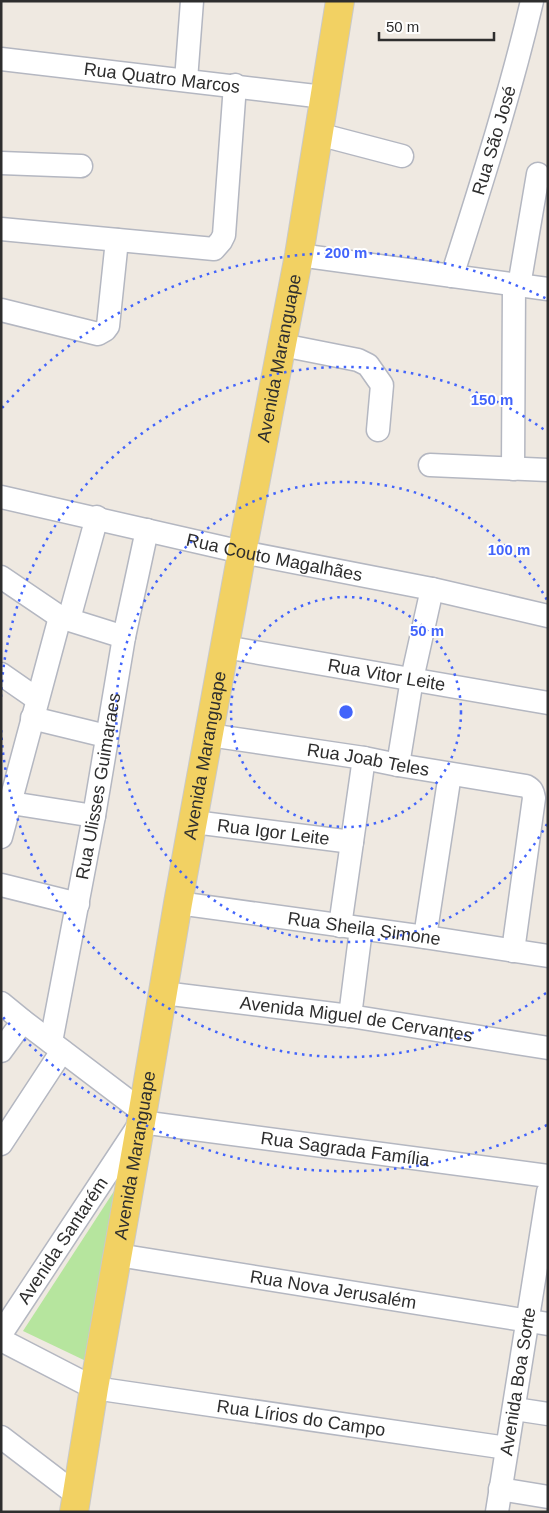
<svg xmlns="http://www.w3.org/2000/svg" width="549" height="1513" viewBox="0 0 549 1513" font-family="Helvetica,sans-serif">
	<style>
		.green { fill: #b6e59e }
		.lines { fill: none; stroke-linecap: round; stroke-linejoin: round }
		.minor-casing { stroke: #b4b7c1; stroke-width: 25 }
		.major-casing { stroke: #c9c9c9; stroke-width: 30 }
		.minor { stroke: #fff; stroke-width: 22 }
		.major { stroke: #f2d163; stroke-width: 28 }
		.ring { fill: none; stroke: #4264fb; stroke-width: 2.5; stroke-dasharray: 2.5 5 }
		.labels { text-anchor: middle; stroke-width: 4; stroke-linejoin: round; paint-order: stroke }
		.street-label { font-size: 18px; fill: #2e2e2e; stroke: #fff }
		.centre { fill: #4264fb; stroke: #fff; stroke-width: 2.5 }
		.ring-label { font-size: 15px; text-anchor: middle; font-weight: bold; fill: #4264fb; stroke: #fff; stroke-width: 4; stroke-linejoin: round; paint-order: stroke }
	</style>
	<rect width="100%" height="100%" fill="#efe9e1"/>
	<path class="green" d="M118 1185 88 1362 23 1331Z"/>
	<g class="lines">
		<g class="minor-casing">
			<g id="minor">
				<path id="s1" d="M1 59 324 97"/>
				<path d="M186 80 192 1"/>
				<path d="M318 134 402 156"/>
				<path d="M1 163 81 166"/>
				<path d="M1 229 214 249 221 241 224 235 235 85"/>
				<path d="M299 255 548 289"/>
				<path id="s2" d="M452 276C481 185 510 95 532 1"/>
				<path d="M519 286 538 174"/>
				<path d="M1 310 98 334 105 330 108 326 117 240"/>
				<path d="M282 345 358 360 368 365 382 385 378 430"/>
				<path d="M430 465 548 470"/>
				<path d="M513 469 514 285"/>
				<path id="s3" d="M1 497 242 552 432 589 548 616"/>
				<path d="M1 577 60 617 124 637"/>
				<path d="M69 619 97 517"/>
				<path id="s4" d="M225 647 548 703"/>
				<path d="M1 674 37 699"/>
				<path d="M32 718 106 736"/>
				<path id="s5" d="M209 735 364 758 398 765 526 786C532 789 533 792 534 798L513 951"/>
				<path d="M398 765 412 679 432 589"/>
				<path d="M11 803 94 816"/>
				<path id="s6" d="M194 822 352 842"/>
				<path d="M1 837 60 617"/>
				<path d="M1 885 78 904"/>
				<path id="s7" d="M178 903 425 937 548 956"/>
				<path d="M340 926 364 758"/>
				<path d="M425 937 450 774"/>
				<path id="s8" d="M163 993 350 1016 548 1048"/>
				<path d="M1 1003 23 1021 143 1112"/>
				<path d="M350 1016 361 929"/>
				<path id="s9" d="M51 1042 94 816 124 637 147 530"/>
				<path d="M1 1051 23 1021"/>
				<path d="M1 1144 62 1051"/>
				<path id="s10" d="M118 1255 548 1324"/>
				<path id="s11" d="M1 1334 141 1122 548 1176"/>
				<path id="s12" d="M1 1340 94 1388 507 1448"/>
				<path d="M515 1409 548 1414"/>
				<path d="M1 1437 77 1495"/>
				<path d="M500 1489 548 1497"/>
				<path id="s13" d="M497 1512 548 1192"/>
			</g>
		</g>
		<g class="major-casing">
			<g id="major">
				<path id="s14" d="M74 1512 94 1388 141 1122 178 903 242 552 299 255 340 1"/>
			</g>
		</g>
		<use href="#minor" class="minor"/>
		<use href="#major" class="major"/>
	</g>
	<g class="ring">
		<circle cx="346" cy="712" r="115"/>
		<path d="M547 824A230 230 0 1 1 547 600"/>
		<path d="M546 993A345 345 0 0 1 1 727M1 697A345 345 0 0 1 546 431"/>
		<path d="M547 1125A459 459 0 0 1 2 1016M2 408A459 459 0 0 1 547 299"/>
	</g>
	<g class="labels">
		<g class="street-label">
			<text dy="6" stroke="none"><textPath href="#s1" startOffset="162">Rua Quatro Marcos</textPath></text>
			<text dy="6" stroke="none"><textPath href="#s2" startOffset="142">Rua São José</textPath></text>
			<text dy="6" stroke="none"><textPath href="#s14" startOffset="1172">Avenida Maranguape</textPath></text>
			<text dy="6" stroke="none"><textPath href="#s3" startOffset="280">Rua Couto Magalhães</textPath></text>
			<text dy="6" stroke="none"><textPath href="#s4" startOffset="164">Rua Vitor Leite</textPath></text>
			<text dy="6" stroke="none"><textPath href="#s14" startOffset="768">Avenida Maranguape</textPath></text>
			<text dy="6" stroke="none"><textPath href="#s5" startOffset="161">Rua Joab Teles</textPath></text>
			<text dy="6" stroke="none"><textPath href="#s9" startOffset="260">Rua Ulisses Guimaraes</textPath></text>
			<text dy="6" stroke="none"><textPath href="#s6" startOffset="80">Rua Igor Leite</textPath></text>
			<text dy="6" stroke="none"><textPath href="#s7" startOffset="188">Rua Sheila Simone</textPath></text>
			<text dy="6" stroke="none"><textPath href="#s8" startOffset="195">Avenida Miguel de Cervantes</textPath></text>
			<text dy="6" stroke="none"><textPath href="#s11" startOffset="460">Rua Sagrada Família</textPath></text>
			<text dy="6" stroke="none"><textPath href="#s14" startOffset="362">Avenida Maranguape</textPath></text>
			<text dy="6" stroke="none"><textPath href="#s11" startOffset="112">Avenida Santarém</textPath></text>
			<text dy="6" stroke="none"><textPath href="#s10" startOffset="218">Rua Nova Jerusalém</textPath></text>
			<text dy="6" stroke="none"><textPath href="#s13" startOffset="132">Avenida Boa Sorte</textPath></text>
			<text dy="6" stroke="none"><textPath href="#s12" startOffset="314">Rua Lírios do Campo</textPath></text>
		</g>
	</g>
	<circle cx="346" cy="712" r="8" class="centre"/>
	<g class="ring-label">
		<text x="346" y="258">200 m</text>
		<text x="492" y="405">150 m</text>
		<text x="509" y="555">100 m</text>
		<text x="427" y="636">50 m</text>
	</g>
	<rect width="549" height="1513" fill="none" stroke="#2e2e2e" stroke-width="5"/>
	<path d="M379 32v8h115v-8" fill="none" stroke="#2e2e2e" stroke-width="2.5"/>
	<text x="386" y="32" font-size="15" fill="#2e2e2e" stroke="#ffffff" stroke-width="4" paint-order="stroke">50 m</text>
</svg>
